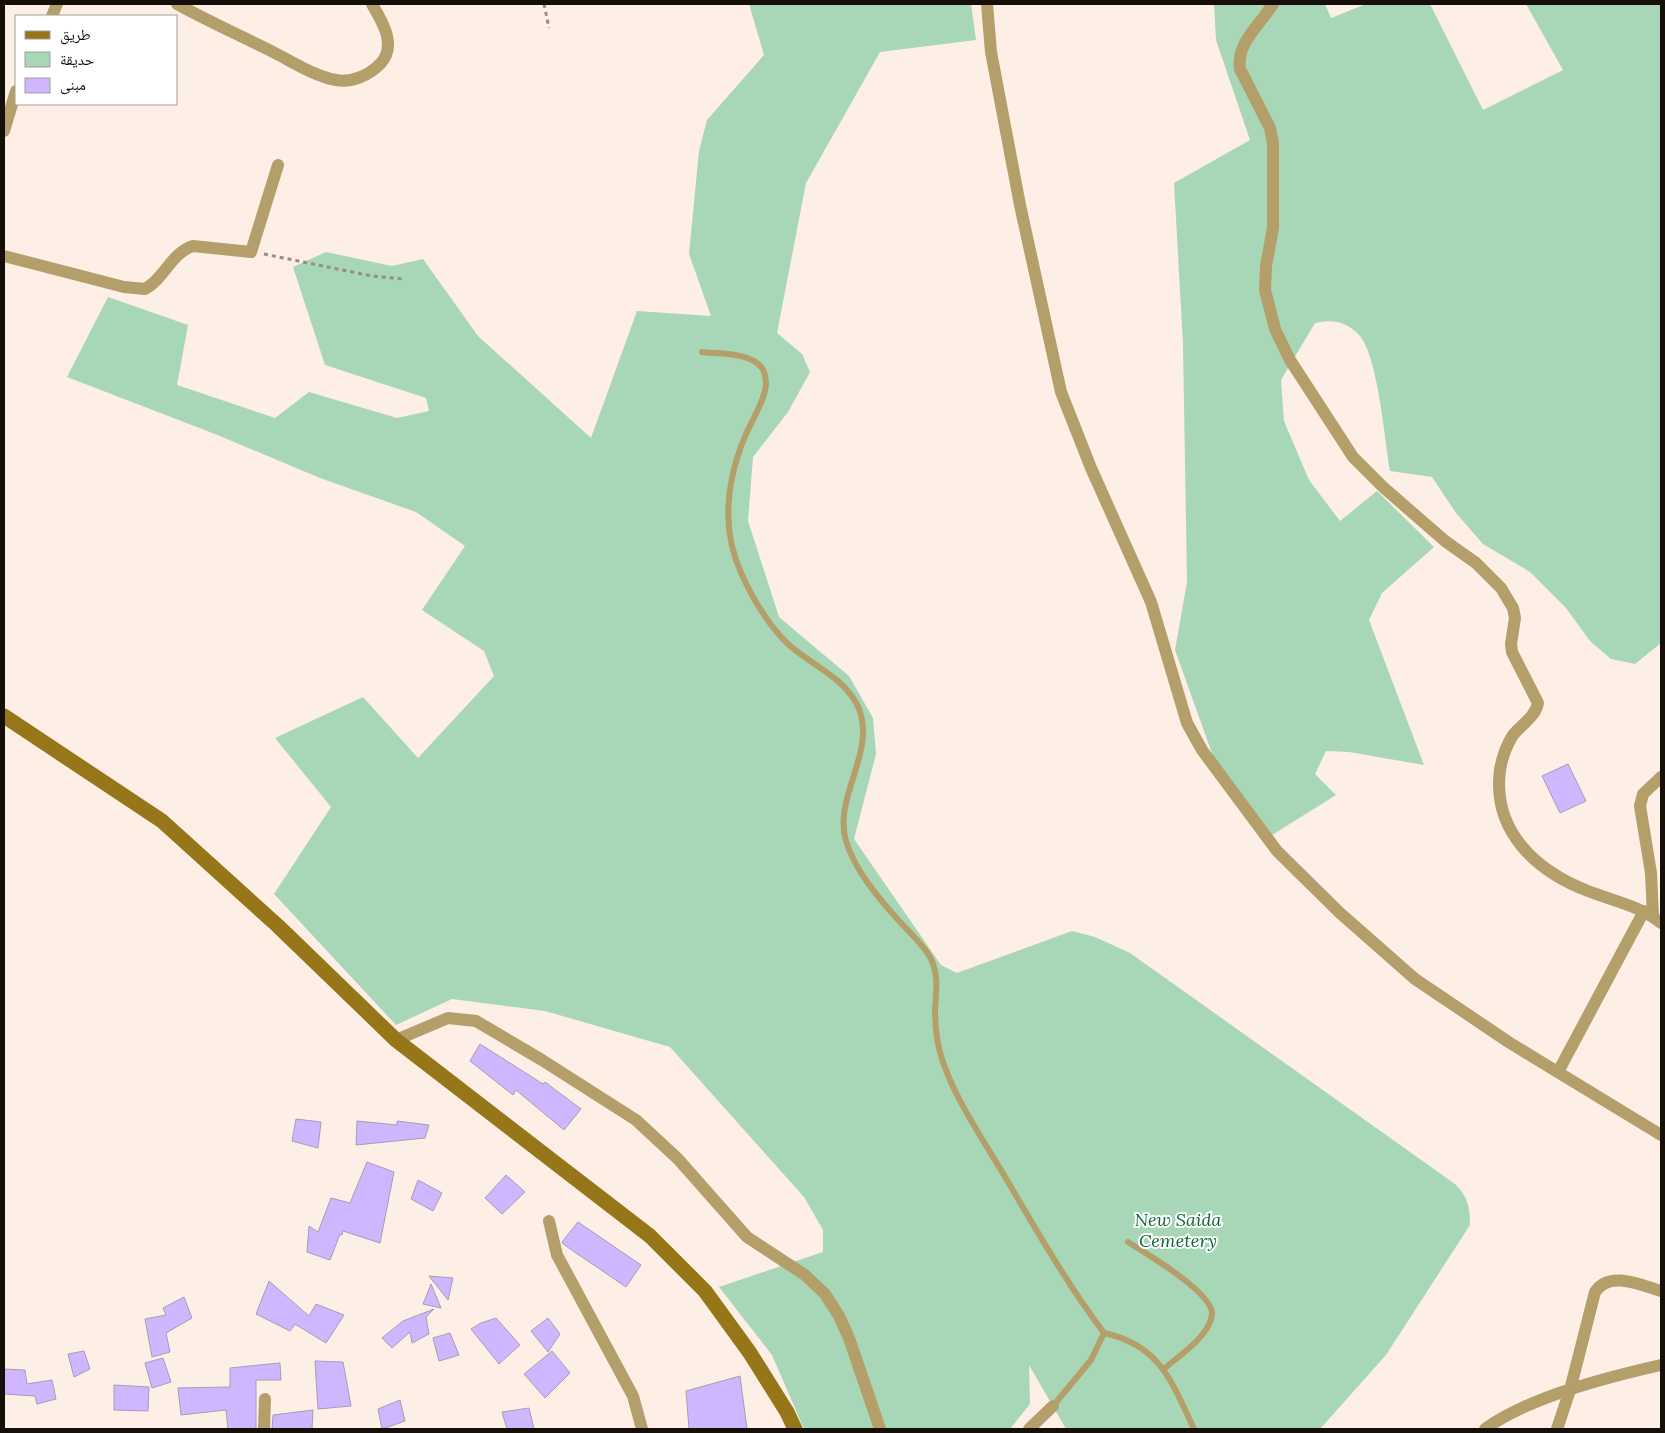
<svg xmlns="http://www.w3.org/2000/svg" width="1665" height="1433" viewBox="0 0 1665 1433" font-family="Lora,'Noto Naskh Arabic',serif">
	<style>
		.green { fill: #a7d7b6 }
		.building { fill: #cfb6ff; stroke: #a49eb3 }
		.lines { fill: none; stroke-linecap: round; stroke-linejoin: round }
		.path { stroke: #988c85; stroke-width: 3; stroke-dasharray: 4 4; stroke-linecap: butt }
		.lane { stroke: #b49f6b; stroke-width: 6 }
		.street { stroke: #b49f6b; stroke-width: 12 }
		.secondary { stroke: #967618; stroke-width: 15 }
		.labels { text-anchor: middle; stroke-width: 4; stroke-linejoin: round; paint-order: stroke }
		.park-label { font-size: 18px; font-style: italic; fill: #106538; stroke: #fff }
	</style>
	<rect width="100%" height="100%" fill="#fdeee6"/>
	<g class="green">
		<path d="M749 4H971L976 40 880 52 806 183 777 333 802 354 810 372 788 412 753 457 748 521 779 617 849 676 873 718 876 754 854 839 941 965 957 973 1072 931 1095 937 1130 953 1455 1184C1468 1197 1470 1207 1470 1225L1386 1355 1320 1429H1066L1029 1365 1030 1404 1010 1429H804L772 1355 719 1287 823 1252V1230L804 1197 670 1047 545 1011 452 999 396 1025 274 894 331 807 275 738 363 697 418 758 494 676 484 651 422 610 465 546 416 512 320 478 215 434 67 377 108 297 188 325 177 385 275 418 309 392 397 418 429 411 426 398 325 365 293 267 326 252 392 266 423 259 478 336 591 438 637 311 711 316 689 254 699 151 707 120 764 55Z"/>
		<path d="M1214 4H1325L1331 18 1366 4H1430L1483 110 1563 70 1526 4H1661V643L1635 664 1611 659 1590 641 1566 608 1530 572 1483 544 1456 513 1432 477 1390 471C1385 441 1378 358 1360 336 1347 321 1332 319 1315 323L1281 380 1284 421 1309 480 1340 521 1377 491 1434 547 1382 593 1369 620 1424 765 1349 752 1326 751 1315 774 1336 795 1272 835 1213 756 1175 650 1187 582 1183 344 1174 183 1250 140 1216 40Z"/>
	</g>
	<g class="building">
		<path d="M1568 764 1586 801 1560 813 1542 776Z"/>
		<path d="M480 1044 543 1084 545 1082 581 1109 564 1130 516 1090 513 1095 470 1061Z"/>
		<path d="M296 1119 321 1122 318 1148 292 1141Z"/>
		<path d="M357 1121 397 1125V1121L429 1125 425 1138 356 1145Z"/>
		<path d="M367 1162 394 1172 380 1243 343 1231 342 1235 340 1234 330 1260 307 1252 309 1226 318 1232 331 1198 350 1203Z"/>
		<path d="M506 1175 525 1192 502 1214 485 1198Z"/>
		<path d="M418 1180 442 1193 433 1211 411 1199Z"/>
		<path d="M578 1222 641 1265 626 1287 563 1244 562 1242Z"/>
		<path d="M429 1276 453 1278 448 1300Z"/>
		<path d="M269 1281 309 1316 316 1304 344 1315 326 1343 295 1324 290 1331 256 1314Z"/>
		<path d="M431 1284 441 1308 423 1304Z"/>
		<path d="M184 1297 192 1318 166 1333 170 1352 152 1357 145 1319 166 1315 163 1308Z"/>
		<path d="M434 1309 426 1317 429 1334 412 1343 410 1332 392 1348 382 1338 403 1321Z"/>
		<path d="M496 1318 520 1345 499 1364 471 1329 481 1323Z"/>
		<path d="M548 1318 560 1334 548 1352 531 1331Z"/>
		<path d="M450 1333 459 1355 439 1361 433 1338Z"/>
		<path d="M84 1351 90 1369 74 1377 68 1354Z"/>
		<path d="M552 1351 570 1373 545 1398 524 1374Z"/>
		<path d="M163 1358 171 1382 152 1388 145 1363Z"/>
		<path d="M315 1361 343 1362 351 1406 318 1409Z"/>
		<path d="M280 1363 281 1380H256V1429H228L226 1410 181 1415 178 1388 230 1387V1368Z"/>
		<path d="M4 1369 25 1370 27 1384 52 1380 56 1399 37 1404 35 1396 4 1394Z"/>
		<path d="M740 1376 747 1429H689L686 1391Z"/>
		<path d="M114 1385 149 1387 148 1411 114 1410Z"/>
		<path d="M400 1400 405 1421 382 1429 378 1409Z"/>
		<path d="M529 1408 534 1429H507L502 1412Z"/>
		<path d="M313 1410 312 1429H272L273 1415Z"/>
	</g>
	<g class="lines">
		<g class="path">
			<path d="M544 4 549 28"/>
			<path d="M264 254 372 276 403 279"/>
		</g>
		<g class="lane">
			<path d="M702 352C719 354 751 352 762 368 765 373 766 380 766 385 764 402 753 418 746 434 740 448 735 463 732 478 725 511 728 545 742 575 753 599 768 624 787 643 810 665 846 677 859 709 876 753 833 797 846 841 855 871 880 900 901 923 911 934 924 945 931 959 939 976 936 992 935 1010 935 1028 937 1045 943 1062 956 1100 980 1135 1001 1170 1034 1226 1065 1281 1104 1333L1091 1360 1053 1406"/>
			<path d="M1128 1242C1146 1253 1213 1293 1212 1314 1210 1336 1180 1355 1165 1368"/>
			<path d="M1104 1333C1160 1345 1172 1382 1194 1429"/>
		</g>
		<g class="street">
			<path d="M177 4C208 21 241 36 273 52 293 62 314 76 336 80 352 83 370 75 381 63 397 45 382 21 372 4"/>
			<path d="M987 4 991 52 1020 205 1061 392 1091 468 1151 602 1187 723 1202 750 1277 851 1340 913 1415 979 1510 1043 1661 1135"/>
			<path d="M1273 4C1260 25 1236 43 1240 69L1270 128 1273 144V228L1266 266 1265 290 1275 329 1290 360 1353 457 1383 487 1445 541 1476 563 1501 588 1513 608 1515 618 1511 644 1512 652 1538 703C1536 716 1521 725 1513 735 1506 746 1502 758 1500 770 1492 831 1536 871 1588 891 1613 901 1641 906 1661 923"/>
			<path d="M52 16 57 4"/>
			<path d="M4 131 16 91"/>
			<path d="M4 256 124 287 145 289C165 278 171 253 193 246L251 252 278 165"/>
			<path d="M1653 916 1651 873 1640 806 1643 794 1661 777"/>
			<path d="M396 1040 448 1018 476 1021 542 1060 636 1120 678 1159 747 1237 805 1275 825 1294 839 1316 849 1338 880 1429"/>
			<path d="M1558 1072 1644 911"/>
			<path d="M549 1221 557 1255 633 1396 642 1429"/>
			<path d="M264 1429 265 1399"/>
			<path d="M1029 1429 1053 1406"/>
			<path d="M1485 1429C1529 1397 1608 1377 1661 1365"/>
			<path d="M1557 1429 1570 1390 1595 1292C1609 1270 1641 1285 1661 1291"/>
		</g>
		<path class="secondary" d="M4 716 162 821 278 926 396 1040 650 1236 705 1291 750 1353 787 1412 795 1429"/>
	</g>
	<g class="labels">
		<g class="park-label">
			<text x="1178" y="1226">New Saida<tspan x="1178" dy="21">Cemetery</tspan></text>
		</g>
	</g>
	<rect width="1665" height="1433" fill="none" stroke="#160e09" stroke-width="10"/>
	<rect x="15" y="15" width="162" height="90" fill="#ffffff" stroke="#a29f9d"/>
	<rect x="25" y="31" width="25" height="8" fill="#967618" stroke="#a29f9d"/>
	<text x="60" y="40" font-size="15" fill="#160e09">طريق</text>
	<rect x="25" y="52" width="25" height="15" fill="#a7d7b6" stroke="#a29f9d"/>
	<text x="60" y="65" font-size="15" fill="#160e09">حديقة</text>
	<rect x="25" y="78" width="25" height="15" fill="#cfb6ff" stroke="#a29f9d"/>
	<text x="60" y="90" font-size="15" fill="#160e09">مبنى</text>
</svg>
